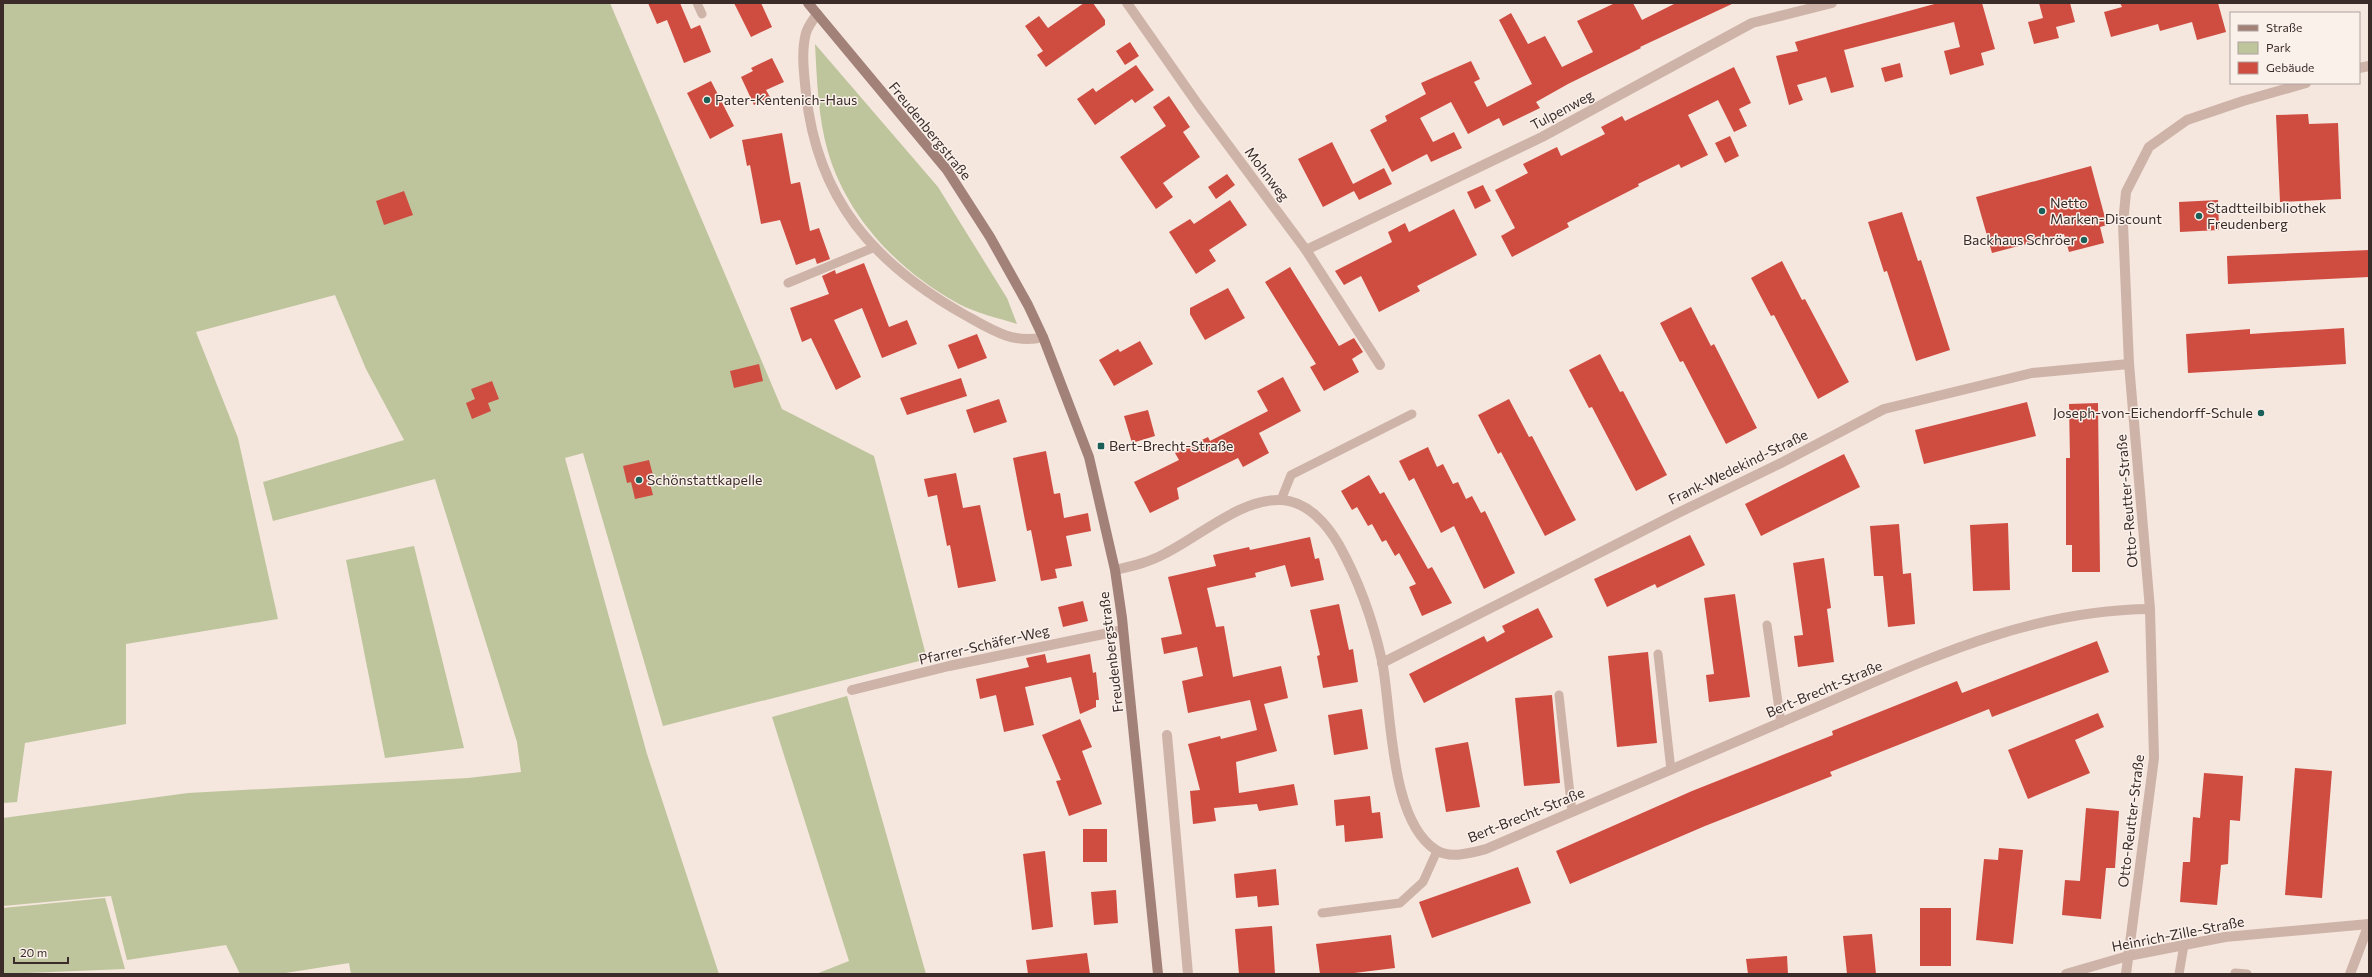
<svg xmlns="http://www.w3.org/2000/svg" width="2372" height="977" viewBox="0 0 2372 977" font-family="Commissioner,sans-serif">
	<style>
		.green { fill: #bec59c }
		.building { fill: #cf4c41 }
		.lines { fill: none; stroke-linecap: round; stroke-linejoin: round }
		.lane { stroke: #ceb3a8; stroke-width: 9 }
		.street { stroke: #ceb3a8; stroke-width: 10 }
		.secondary { stroke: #a28179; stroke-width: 10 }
		.poi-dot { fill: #1a6059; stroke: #fbf1eb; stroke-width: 1.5 }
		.labels { text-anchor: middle; stroke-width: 3; stroke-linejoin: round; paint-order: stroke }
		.poi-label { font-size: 14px; fill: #3b2c29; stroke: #fbf1eb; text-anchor: start }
		.street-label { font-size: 14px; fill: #3b2c29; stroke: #fbf1eb }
	</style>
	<rect width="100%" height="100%" fill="#f5e6de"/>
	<g class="green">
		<path d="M3 3H610L782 409 874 456 927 659 663 726 583 453 565 458 647 754 719 974H351L349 963 279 974H240L226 945 127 960 111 896 3 906V818L188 793 468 778 521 772 517 742 435 479 273 521 263 482 404 440 366 369 335 295 196 332 238 438 278 619 126 644V724L25 743 17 802 3 803Z"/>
		<path d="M815 44 938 187 1007 298 1017 324C998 318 976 313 959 304 899 271 848 219 828 152 818 117 817 80 815 44Z"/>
		<path d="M414 546 464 748 385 758 346 560Z"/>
		<path d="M847 696 926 974H816L849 961 772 717Z"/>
		<path d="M105 898 125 969 3 974V908Z"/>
	</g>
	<g class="building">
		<path d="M648 3H680L691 29 700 25 711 52 684 63 667 20 657 24Z"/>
		<path d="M734 3H761L772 27 751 37Z"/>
		<path d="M1084 3H1093L1105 20V25L1046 67 1037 55 1043 51 1025 26 1039 16 1048 28Z"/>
		<path d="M1615 3H1633L1642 20 1676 3H1734L1640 47 1641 48 1568 84 1536 102 1540 108 1503 126 1499 118 1468 134 1451 102 1420 118 1433 142 1454 132 1462 148 1431 162 1427 154 1392 172 1370 130 1387 121 1385 116 1426 94 1421 83 1471 61 1480 79 1474 82 1487 107 1532 84 1499 20 1511 13 1528 44 1545 36 1562 67 1593 52 1577 21Z"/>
		<path d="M1938 3H1982L1995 49 1981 53 1984 65 1950 75 1944 51 1960 47 1954 22 1844 50 1854 87 1831 93 1826 77 1797 85 1803 100 1789 105 1776 56 1798 51 1795 42Z"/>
		<path d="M2039 3H2070L2075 22 2056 27 2059 38 2034 44 2028 22 2043 18Z"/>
		<path d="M2120 3H2218L2226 32 2197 40 2192 22 2160 31 2158 24 2111 37 2104 12 2122 7Z"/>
		<path d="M1130 42 1139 56 1125 65 1116 51Z"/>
		<path d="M772 58 784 82 766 90 770 97 754 105 741 77 753 71 751 68Z"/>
		<path d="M1900 63 1903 77 1885 82 1881 68Z"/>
		<path d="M1136 65 1154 90 1135 103 1132 99 1095 125 1077 99 1093 88 1096 92Z"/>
		<path d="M1734 67 1751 103 1739 109 1747 126 1734 132 1718 100 1688 115 1708 155 1681 168 1679 164 1638 184 1639 186 1567 223 1569 227 1512 257 1501 236 1515 228 1495 190 1528 173 1523 164 1557 147 1561 156 1605 134 1601 127 1622 116 1625 121Z"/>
		<path d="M711 81 734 126 710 139 687 93Z"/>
		<path d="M1169 96 1190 127 1183 132 1200 157 1163 183 1173 197 1156 209 1120 157 1166 126 1153 107Z"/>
		<path d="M2308 114 2309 124 2338 123 2341 199 2280 202 2276 115Z"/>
		<path d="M782 133 791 184 800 182 810 231 819 228 830 259 817 264 815 258 796 265 780 220 761 224 750 165 747 166 742 140Z"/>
		<path d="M1730 136 1739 156 1725 163 1715 143Z"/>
		<path d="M1332 142 1353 184 1384 168 1392 184 1359 200 1354 191 1323 207 1298 159Z"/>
		<path d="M2091 166 2107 225 2100 227 2104 243 2069 252 2064 234 1992 253 1976 197Z"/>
		<path d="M1227 174 1235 185 1216 199 1208 187Z"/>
		<path d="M1483 185 1491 201 1475 209 1467 192Z"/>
		<path d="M404 191 413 215 384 225 376 201Z"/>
		<path d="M1230 200 1247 225 1209 250 1216 261 1196 274 1169 232 1190 219 1194 224Z"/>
		<path d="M2218 200 2219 230 2180 232 2179 202Z"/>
		<path d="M1454 209 1477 255 1417 286 1420 291 1379 312 1361 276 1344 285 1335 271 1392 242 1388 232 1405 223 1409 232Z"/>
		<path d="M1902 212 1918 261 1921 260 1950 350 1916 361 1887 271 1884 272 1868 222Z"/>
		<path d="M2369 250V277L2228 284 2227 256Z"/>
		<path d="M1782 261 1802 300 1805 299 1849 382 1818 399 1774 315 1771 316 1751 278Z"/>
		<path d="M864 263 889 327 907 320 917 344 882 358 862 308 834 320 861 377 836 390 811 338 802 342 790 308 829 294 822 276 835 270 836 274Z"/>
		<path d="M1290 267 1339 346 1354 338 1363 352 1352 359 1359 372 1324 391 1310 367 1316 364 1265 282Z"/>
		<path d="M1228 288 1245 318 1205 340 1190 314V308Z"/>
		<path d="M1691 307 1711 346 1714 344 1757 428 1726 444 1683 361 1680 362 1660 323Z"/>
		<path d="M2344 328 2346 364 2188 373 2186 334 2250 329V334Z"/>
		<path d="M977 334 987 358 958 369 948 345Z"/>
		<path d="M1140 341 1153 364 1114 386 1099 360 1118 349 1120 352Z"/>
		<path d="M1600 354 1620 392 1623 391 1667 475 1636 491 1592 407 1589 408 1569 370Z"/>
		<path d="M759 364 763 381 734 388 730 371Z"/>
		<path d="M1283 377 1301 411 1259 433 1269 453 1243 467 1238 458 1177 488 1179 499 1150 513 1134 482 1179 460 1175 453 1208 437 1210 441 1268 411 1257 391Z"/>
		<path d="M961 378 967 396 907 415 900 398Z"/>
		<path d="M492 381 499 399 488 403 491 411 472 419 466 403 475 399 471 389Z"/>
		<path d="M999 399 1007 422 974 433 966 410Z"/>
		<path d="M1509 399 1529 437 1532 436 1576 520 1545 536 1501 452 1498 454 1478 415Z"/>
		<path d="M2027 402 2036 436 1924 464 1915 430Z"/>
		<path d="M2098 403 2100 572H2072V545H2066V458H2070L2069 404Z"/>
		<path d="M1148 410 1155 436 1132 443 1124 416Z"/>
		<path d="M1428 447 1437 467 1443 464 1453 484 1458 482 1466 499 1472 496 1481 513 1485 511 1515 573 1484 589 1454 526 1441 533 1414 478 1409 481 1399 461Z"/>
		<path d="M1046 451 1054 494 1060 493 1064 518 1088 513 1091 531 1066 536 1072 566 1055 569 1057 578 1041 581 1031 530 1027 531 1013 458Z"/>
		<path d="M1844 454 1860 487 1761 536 1745 504Z"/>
		<path d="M649 460 654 479 649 480 653 495 635 499 631 482 627 483 623 466Z"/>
		<path d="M956 473 963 508 980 505 996 581 958 588 950 545 947 546 937 495 928 497 924 479Z"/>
		<path d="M1369 475 1380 494 1384 492 1428 569 1432 567 1452 603 1422 616 1409 587 1416 584 1399 553 1395 556 1386 540 1382 542 1372 524 1368 526 1357 507 1352 510 1341 491Z"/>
		<path d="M2008 523 2010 590 1973 591 1970 525Z"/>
		<path d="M1899 524 1903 574 1911 573 1915 624 1888 627 1883 576H1874L1870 526Z"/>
		<path d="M1690 535 1705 565 1657 588 1655 584 1607 607 1594 579Z"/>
		<path d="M1310 537 1315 559 1319 558 1324 580 1291 587 1285 565 1255 573 1256 577 1207 588 1216 627 1224 626 1233 677 1281 666 1288 698 1264 704 1277 751 1236 762 1239 793 1294 784 1298 805 1259 811 1257 804 1214 808 1216 821 1193 824 1190 791 1200 790 1188 744 1220 736 1221 739 1257 730 1250 700 1188 713 1182 681 1203 676 1197 647 1164 654 1161 638 1182 634 1168 577 1216 566 1213 555 1249 547 1250 550Z"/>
		<path d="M1824 558 1831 608 1827 609 1834 662 1798 667 1794 636 1803 635 1793 563Z"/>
		<path d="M1735 594 1750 697 1709 702 1706 675 1714 674 1704 598Z"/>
		<path d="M1083 601 1088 621 1063 627 1058 607Z"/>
		<path d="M1339 604 1349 650 1353 649 1358 682 1323 688 1317 656 1320 655 1310 610Z"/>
		<path d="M1538 608 1553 637 1424 703 1409 674 1484 636 1487 642 1505 632 1502 626Z"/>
		<path d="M2097 641 2109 672 1992 717 1989 709 1830 772 1832 776 1705 826 1570 884 1556 851 1692 791 1833 735 1832 731 1957 681 1962 693Z"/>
		<path d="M1648 652 1657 743 1617 747 1608 656Z"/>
		<path d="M1045 654 1047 663 1090 654 1093 673 1096 672 1099 700H1096V707L1080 714 1071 677 1025 687 1034 725 1004 732 996 695 980 699 976 679 1029 667 1026 658Z"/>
		<path d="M1552 695 1560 783 1524 786 1515 698Z"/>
		<path d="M1362 709 1368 749 1334 755 1328 715Z"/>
		<path d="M2098 713 2104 727 2075 740 2090 773 2028 799 2008 750Z"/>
		<path d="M1080 719 1092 747 1082 751 1102 804 1069 816 1056 781 1061 780 1042 735Z"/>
		<path d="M1468 742 1480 807 1446 812 1435 748Z"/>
		<path d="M2295 768 2332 771 2322 898 2285 895Z"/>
		<path d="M2204 773 2243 776 2240 821 2230 820 2228 864 2221 865 2217 905 2180 902 2183 862H2190L2193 817 2200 818Z"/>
		<path d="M1370 796 1372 813 1380 812 1383 838 1345 842 1344 825 1336 826 1334 800Z"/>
		<path d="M2086 808 2119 811 2115 868H2106L2101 919 2062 915 2065 880 2080 881Z"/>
		<rect x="1083" y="829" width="24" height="33"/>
		<path d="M1999 848 2023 850 2013 944 1976 940 1984 859 1998 860Z"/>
		<path d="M1045 851 1053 927 1032 930 1023 854Z"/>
		<path d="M1518 867 1531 903 1432 938 1419 902Z"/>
		<path d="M1276 869 1279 905 1258 907 1257 896 1236 898 1234 874Z"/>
		<path d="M1116 890 1118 923 1094 925 1091 892Z"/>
		<rect x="1920" y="908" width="31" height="58"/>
		<path d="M1272 926 1275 974H1239L1235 929Z"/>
		<path d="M1872 934 1876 974H1847L1843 936Z"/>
		<path d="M1391 935 1395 968 1346 974H1320L1316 944Z"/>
		<path d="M1087 953 1090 974H1028L1026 960Z"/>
		<path d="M1787 956 1788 974H1748L1746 959Z"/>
	</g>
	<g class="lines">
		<g class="lane">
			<path d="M697 3 702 14"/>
			<path d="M788 283 875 247"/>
			<path d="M1281 500 1291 475 1412 414"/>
			<path d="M1767 625 1781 723"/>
			<path d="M1658 654 1671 770"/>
			<path d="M1559 695 1572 812"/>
			<path d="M1322 913 1400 903 1423 882 1437 851"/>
			<path d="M2235 973 2247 974"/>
			<path d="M2179 974 2184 945"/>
		</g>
		<g class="street">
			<path d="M1127 3 1199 106 1306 250 1380 365"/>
			<path d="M817 14C813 20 808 26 806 33 801 51 804 74 806 93 817 199 874 264 965 315 990 329 1014 345 1043 337"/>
			<path d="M2359 68 2369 66"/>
			<path d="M1306 250 1542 137 1752 23 1832 3"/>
			<path d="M1115 570C1133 566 1150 562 1166 553 1200 536 1242 498 1281 500 1307 501 1327 524 1339 545 1359 581 1373 621 1382 661 1392 711 1389 820 1436 850 1450 859 1471 853 1486 849 1590 805 1694 760 1798 715 1914 666 2021 610 2150 609"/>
			<path d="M1382 663 1680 512 1779 464 1884 409 2032 373 2129 364"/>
			<path d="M852 690 949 666 1123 630"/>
			<path d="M1167 735 1188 974"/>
			<path d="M2066 974 2128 956 2225 937 2369 924"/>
			<path d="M2126 974 2154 758 2150 609 2129 364 2123 224 2126 192 2149 147 2187 120 2243 101 2306 83"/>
			<path d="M2350 974 2369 924"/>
		</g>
		<path class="secondary" d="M808 3 947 170 990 237 1028 305 1043 337 1089 457 1115 570 1122 618 1158 974"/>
	</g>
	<g class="poi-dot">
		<circle cx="707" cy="100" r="4"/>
		<circle cx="2042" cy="211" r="4"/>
		<circle cx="2199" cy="216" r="4"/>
		<circle cx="2084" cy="240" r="4"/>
		<circle cx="2261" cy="413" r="4"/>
		<rect x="1097" y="442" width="8" height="8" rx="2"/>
		<circle cx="639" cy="480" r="4"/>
	</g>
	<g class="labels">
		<g class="poi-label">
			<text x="715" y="105">Pater-Kentenich-Haus</text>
			<text x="2050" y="208">Netto<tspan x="2050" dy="16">Marken-Discount</tspan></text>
			<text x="2207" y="213">Stadtteilbibliothek<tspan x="2207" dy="16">Freudenberg</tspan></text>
			<text x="2076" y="245" text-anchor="end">Backhaus Schröer</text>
			<text x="2253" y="418" text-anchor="end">Joseph-von-Eichendorff-Schule</text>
			<text x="1109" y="451">Bert-Brecht-Straße</text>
			<text x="647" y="485">Schönstattkapelle</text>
		</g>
		<g class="street-label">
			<text transform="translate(1562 110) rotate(-28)" y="5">Tulpenweg</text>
			<text transform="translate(930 131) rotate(51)" y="5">Freudenbergstraße</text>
			<text transform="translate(1267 174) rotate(53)" y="5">Mohnweg</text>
			<text transform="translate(1738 467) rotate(-26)" y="5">Frank-Wedekind-Straße</text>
			<text transform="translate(2127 501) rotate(-95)" y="5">Otto-Reutter-Straße</text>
			<text transform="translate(984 645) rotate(-13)" y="5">Pfarrer-Schäfer-Weg</text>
			<text transform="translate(1111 652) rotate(-97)" y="5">Freudenbergstraße</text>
			<text transform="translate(1824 689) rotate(-23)" y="5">Bert-Brecht-Straße</text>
			<text transform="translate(1526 815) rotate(-22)" y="5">Bert-Brecht-Straße</text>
			<text transform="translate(2131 821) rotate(-83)" y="5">Otto-Reutter-Straße</text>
			<text transform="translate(2178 934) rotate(-11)" y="5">Heinrich-Zille-Straße</text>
		</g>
	</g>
	<rect width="2372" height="977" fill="none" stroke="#3b2c29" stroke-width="8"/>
	<rect x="2230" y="12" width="130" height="72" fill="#fbf1eb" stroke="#aea29d"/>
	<rect x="2238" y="25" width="20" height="6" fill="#a28179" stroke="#aea29d"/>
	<text x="2266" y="32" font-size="12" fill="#3b2c29">Straße</text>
	<rect x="2238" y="42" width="20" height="12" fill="#bec59c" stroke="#aea29d"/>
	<text x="2266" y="52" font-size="12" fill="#3b2c29">Park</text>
	<rect x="2238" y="62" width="20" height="12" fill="#cf4c41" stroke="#aea29d"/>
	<text x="2266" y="72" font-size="12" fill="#3b2c29">Gebäude</text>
	<path d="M14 957v6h54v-6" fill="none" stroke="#3b2c29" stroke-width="2"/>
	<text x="20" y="957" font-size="12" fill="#3b2c29" stroke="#fbf1eb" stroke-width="3" paint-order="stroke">20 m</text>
</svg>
